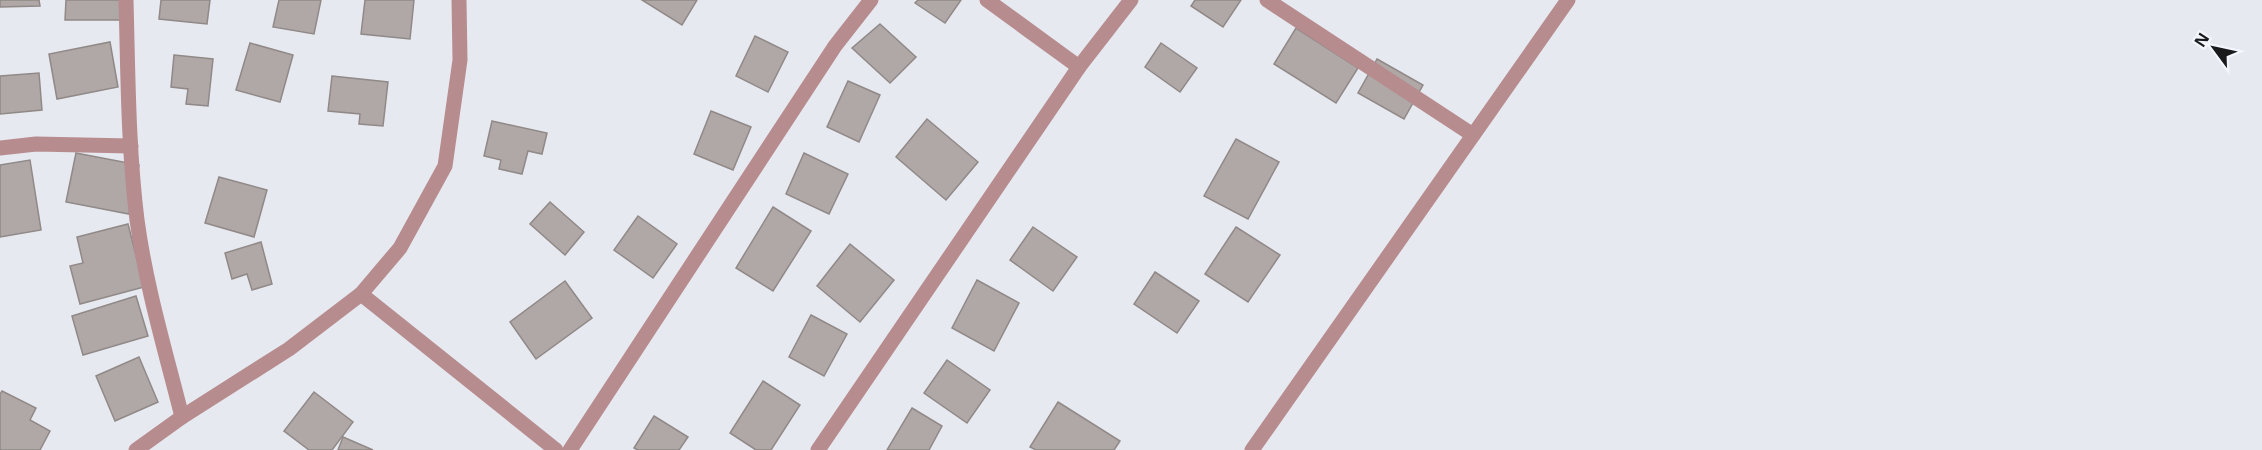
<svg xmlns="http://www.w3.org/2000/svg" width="2262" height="450" viewBox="0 0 2262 450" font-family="'Noto Sans',sans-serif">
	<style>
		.building { fill: #afa8a6; stroke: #908987; stroke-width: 1.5 }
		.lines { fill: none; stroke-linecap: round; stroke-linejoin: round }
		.minor { stroke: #b78c8f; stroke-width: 15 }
	</style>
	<rect width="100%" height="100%" fill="#e7e9f0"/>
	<g class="building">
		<path d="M0 0H39L40 6 0 7Z"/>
		<path d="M66 0H124V20H65Z"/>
		<path d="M161 0H210L207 24 159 19Z"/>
		<path d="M279 0H321L314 34 273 27Z"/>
		<path d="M365 0H414L410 39 361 34Z"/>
		<path d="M642 0H697L682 25Z"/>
		<path d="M918 0H961L945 23 915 3Z"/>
		<path d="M1195 0H1241L1223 27 1191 6Z"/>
		<path d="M880 24 916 57 890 83 852 48Z"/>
		<path d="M1296 28 1358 68 1336 103 1274 64Z"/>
		<path d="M755 36 788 52 768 92 736 76Z"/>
		<path d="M110 42 118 87 57 99 49 54Z"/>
		<path d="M250 43 293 55 280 102 236 90Z"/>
		<path d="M1161 43 1197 68 1180 92 1145 67Z"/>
		<path d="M174 55 213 59 208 106 186 104 188 89 171 87Z"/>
		<path d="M1377 59 1423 85 1404 119 1358 93Z"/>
		<path d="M39 73 42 110 0 114V76Z"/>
		<path d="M332 76 388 82 383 126 359 124 360 114 328 111Z"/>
		<path d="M848 81 880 95 859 142 827 127Z"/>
		<path d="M711 111 751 127 733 170 694 154Z"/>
		<path d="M927 119 978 162 946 200 896 157Z"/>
		<path d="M492 121 547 133 542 154 528 151 522 174 499 169 501 160 484 156Z"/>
		<path d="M1236 139 1279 162 1248 219 1204 196Z"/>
		<path d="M76 153 139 165 129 214 66 202Z"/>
		<path d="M804 153 848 174 829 214 786 194Z"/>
		<path d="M30 160 41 230 0 237V165Z"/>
		<path d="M219 177 267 190 254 237 205 223Z"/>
		<path d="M550 202 584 232 565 255 530 224Z"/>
		<path d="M773 207 811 231 773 291 736 268Z"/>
		<path d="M638 216 677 244 653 278 614 250Z"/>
		<path d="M128 224 144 287 80 304 70 266 83 263 77 237Z"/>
		<path d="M1033 227 1077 257 1053 291 1010 260Z"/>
		<path d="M1236 227 1280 255 1248 302 1205 274Z"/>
		<path d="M261 242 272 284 252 290 247 274 232 279 225 253Z"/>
		<path d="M850 244 894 280 860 322 817 286Z"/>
		<path d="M1155 272 1199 301 1177 333 1134 304Z"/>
		<path d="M977 280 1019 303 994 351 952 328Z"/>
		<path d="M565 281 592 318 536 359 510 322Z"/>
		<path d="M136 296 148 336 83 355 72 316Z"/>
		<path d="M811 315 847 334 824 376 789 357Z"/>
		<path d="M139 357 158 402 115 421 96 376Z"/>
		<path d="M947 360 990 390 967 423 924 393Z"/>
		<path d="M763 381 800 405 771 450H756L730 433Z"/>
		<path d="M2 391 36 408 30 420 50 431 40 450H0V394Z"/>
		<path d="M314 392 353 422 332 450H309L284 431Z"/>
		<path d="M1058 402 1120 441 1114 450H1036L1030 447Z"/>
		<path d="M912 408 942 426 929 450H887Z"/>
		<path d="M654 416 688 437 679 450H638L634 448Z"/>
		<path d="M343 437 373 450H338Z"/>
	</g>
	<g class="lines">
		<g class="minor">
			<path d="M126 0C128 73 128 147 137 220 146 287 166 353 182 417"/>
			<path d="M987 0 1079 67"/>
			<path d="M1267 0 1473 135"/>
			<path d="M0 148 36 144 131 146"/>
			<path d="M361 294 556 450"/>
			<path d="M136 450 182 417 289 349 361 294 400 248 445 166 460 60 459 0"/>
			<path d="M570 450 835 46 871 0"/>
			<path d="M818 450 1079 67 1131 0"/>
			<path d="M1252 450 1568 0"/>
		</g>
	</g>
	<g transform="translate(2214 48) rotate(303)" stroke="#f4f6fd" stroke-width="4.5" paint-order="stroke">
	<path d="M0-4.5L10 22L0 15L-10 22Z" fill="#191a1c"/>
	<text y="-9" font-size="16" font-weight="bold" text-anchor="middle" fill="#191a1c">N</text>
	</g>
</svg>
